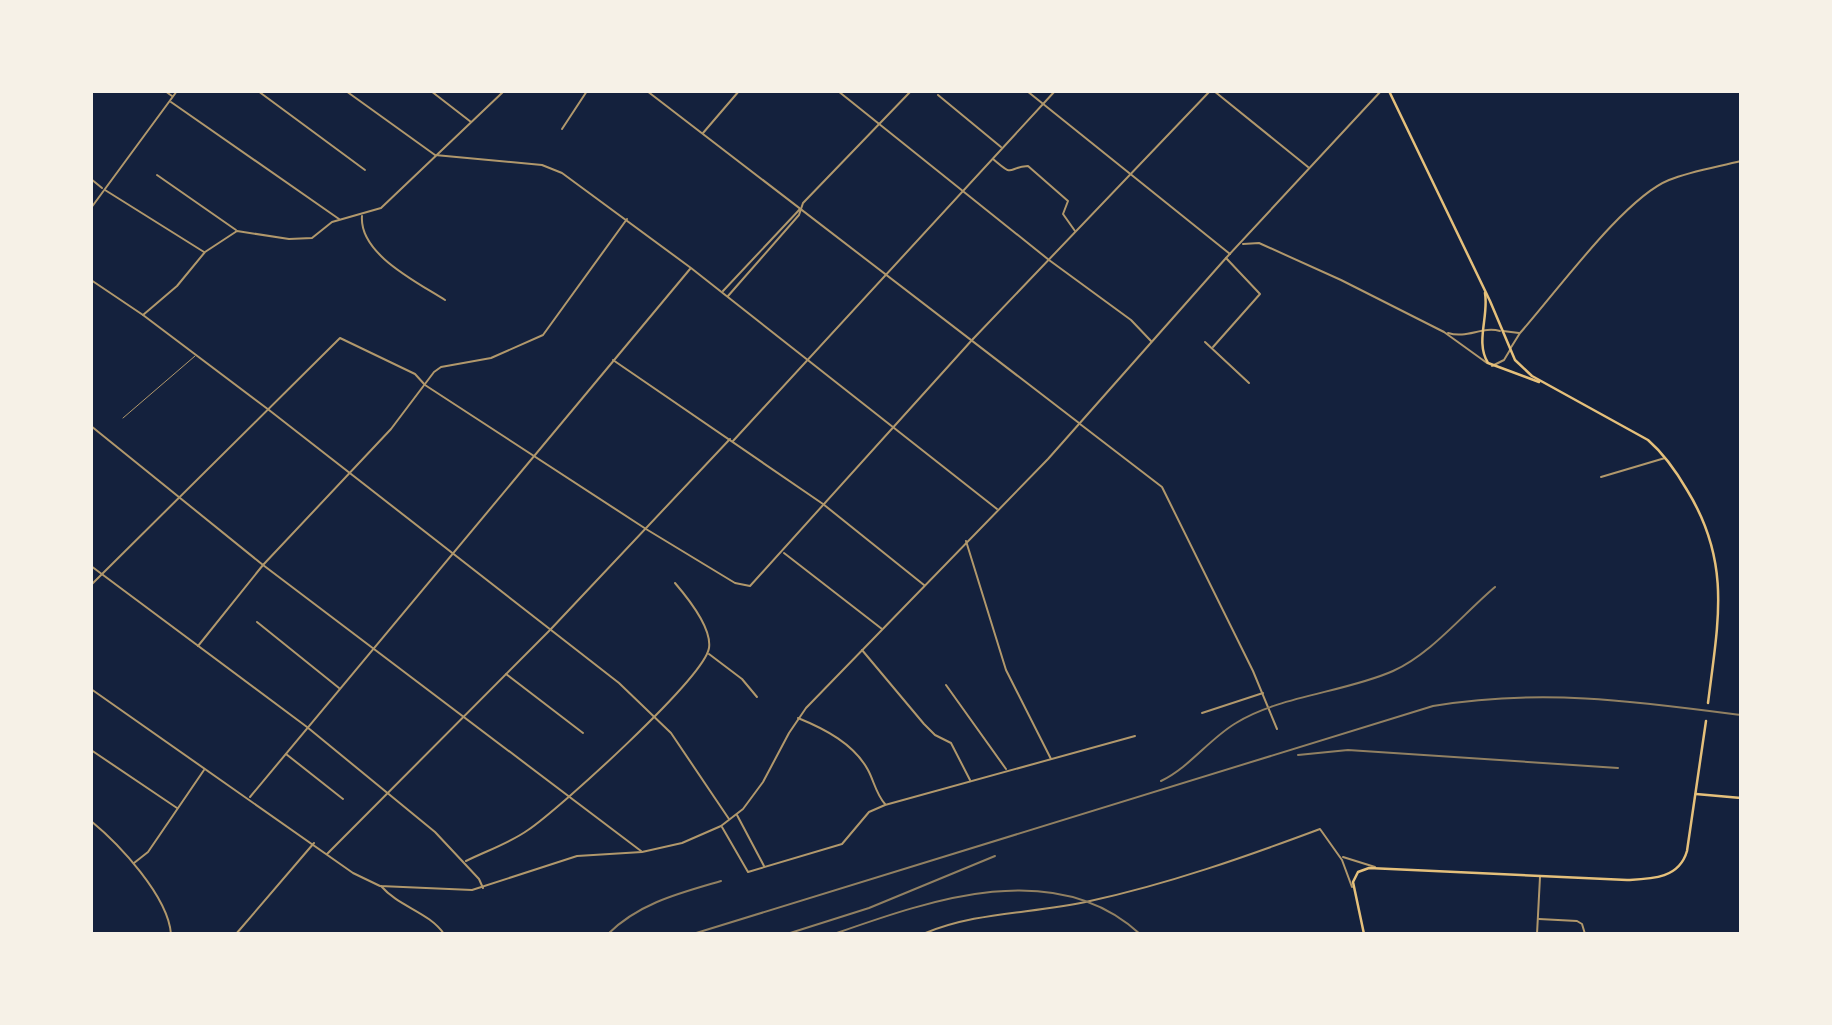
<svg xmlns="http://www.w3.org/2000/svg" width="1832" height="1025" viewBox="0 0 1832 1025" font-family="'PT Sans',sans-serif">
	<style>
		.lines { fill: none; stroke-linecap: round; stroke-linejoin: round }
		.service { stroke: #b1986c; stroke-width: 1 }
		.minor { stroke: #b1986c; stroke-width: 2 }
		.tertiary { stroke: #b1986c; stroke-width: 2 }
		.secondary { stroke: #e5c07b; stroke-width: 2.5 }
		.primary { stroke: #e5c07b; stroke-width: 2.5 }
		.rail { stroke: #918062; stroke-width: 2 }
	</style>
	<rect width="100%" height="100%" fill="#14213d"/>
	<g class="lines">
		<path class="service" d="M123 418 195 356"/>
		<g class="minor">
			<path d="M165 91 172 96"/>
			<path d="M258 91 365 170"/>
			<path d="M431 91 471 122"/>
			<path d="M838 91 1049 260 1131 320 1151 341"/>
			<path d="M1027 91 1230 254"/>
			<path d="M1214 91 1308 167"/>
			<path d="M938 95 1001 147"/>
			<path d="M171 102 339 219"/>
			<path d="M562 129 587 91"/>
			<path d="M993 159C1016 179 1006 167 1028 166L1068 201 1063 214 1075 231"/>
			<path d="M157 175 236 230"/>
			<path d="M91 179 102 188"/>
			<path d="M105 190 204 252"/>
			<path d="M362 216C359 254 417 282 445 300"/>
			<path d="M91 280 143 315 269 410 619 683 671 733 729 819"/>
			<path d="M723 291 800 209"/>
			<path d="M728 296 799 215 803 203 911 91"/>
			<path d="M143 315 177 286 205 252 237 231 289 239 312 238 332 222 381 208 504 91"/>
			<path d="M1503 331 1519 333"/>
			<path d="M1205 342 1249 383"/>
			<path d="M1213 347 1260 294 1226 258"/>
			<path d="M1510 349 1520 333C1555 294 1624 198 1669 180 1691 171 1717 167 1741 161"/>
			<path d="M613 360 823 504 924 585"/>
			<path d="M1080 424 1162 487 1253 671 1277 729"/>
			<path d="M733 441 1055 91"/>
			<path d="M1601 477 1665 458"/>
			<path d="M966 541 1006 670 1051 759"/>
			<path d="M784 553 882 629"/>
			<path d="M91 566 307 727 435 832 479 879 483 888"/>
			<path d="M91 585 340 338 415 374 425 385 646 529 735 583 750 586 972 340 1210 91"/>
			<path d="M257 622 339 688"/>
			<path d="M198 646 263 565 391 429 434 372 441 367 491 358 543 335 627 219"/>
			<path d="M862 650 924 724 935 735 951 743 970 780"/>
			<path d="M709 654 742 679 757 697"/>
			<path d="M506 674 583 733"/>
			<path d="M946 685 1006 769"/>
			<path d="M1202 713 1263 693"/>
			<path d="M798 718C825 729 854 744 868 770 874 781 876 794 885 804"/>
			<path d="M91 750 177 808"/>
			<path d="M286 754 343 799"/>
			<path d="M737 815 764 866"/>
			<path d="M722 827 748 872 842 844 869 812 885 805 1135 736"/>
			<path d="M327 854 550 630 730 439"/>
			<path d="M466 861C486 851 510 843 528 830 559 809 704 678 709 648 712 628 687 597 675 583"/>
			<path d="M134 863 148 852 204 770"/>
			<path d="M381 886C399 907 429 912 444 934"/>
			<path d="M1539 919 1577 921 1582 924 1585 934"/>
			<path d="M91 932 93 934"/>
			<path d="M236 934 314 843"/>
			<path d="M1537 934 1540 877"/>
		</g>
		<g class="tertiary">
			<path d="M346 91 435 155 542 165 562 173 691 268 997 509"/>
			<path d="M647 91 1079 423"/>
			<path d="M703 133 739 91"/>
			<path d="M91 208 177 91"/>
			<path d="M1243 244 1259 243 1341 280 1444 332 1487 363"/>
			<path d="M1448 333C1467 339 1482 326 1500 331"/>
			<path d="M1492 366 1504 360 1510 350"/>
			<path d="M91 426 263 565 641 851"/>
			<path d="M91 689 353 873 380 886 472 890 577 856 642 852 682 843 721 826 743 809 763 782 789 733 806 708 1048 459 1226 258 1381 91"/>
			<path d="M250 797 690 269"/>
			<path d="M91 821C119 844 168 896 171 934"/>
			<path d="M1343 857 1375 867"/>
			<path d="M923 934C977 911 1034 914 1090 901 1168 884 1245 857 1320 829L1342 860 1352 887"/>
		</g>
		<path class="secondary" d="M1696 794 1741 798"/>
		<g class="primary">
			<path d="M1389 91 1490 301 1515 360 1532 376 1648 440C1664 454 1676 471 1687 490 1732 563 1718 622 1708 703"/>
			<path d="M1485 293C1489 317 1475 342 1488 363L1539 382"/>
			<path d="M1364 934 1353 882 1358 872 1369 868 1627 880C1651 879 1679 879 1687 851L1706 721"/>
		</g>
		<g class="rail">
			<path d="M1298 755 1348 750 1618 768"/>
			<path d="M1161 781C1190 767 1209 739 1236 723 1279 696 1346 692 1393 671 1431 654 1463 614 1495 587"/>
			<path d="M608 934C639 903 680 893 721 881"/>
			<path d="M693 934 1433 706C1540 688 1635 701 1741 715"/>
			<path d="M787 934 869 908 995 856"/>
			<path d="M834 934C928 901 1055 855 1140 934"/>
		</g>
	</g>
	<rect width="1832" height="1025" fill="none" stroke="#f6f1e7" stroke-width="186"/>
</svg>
